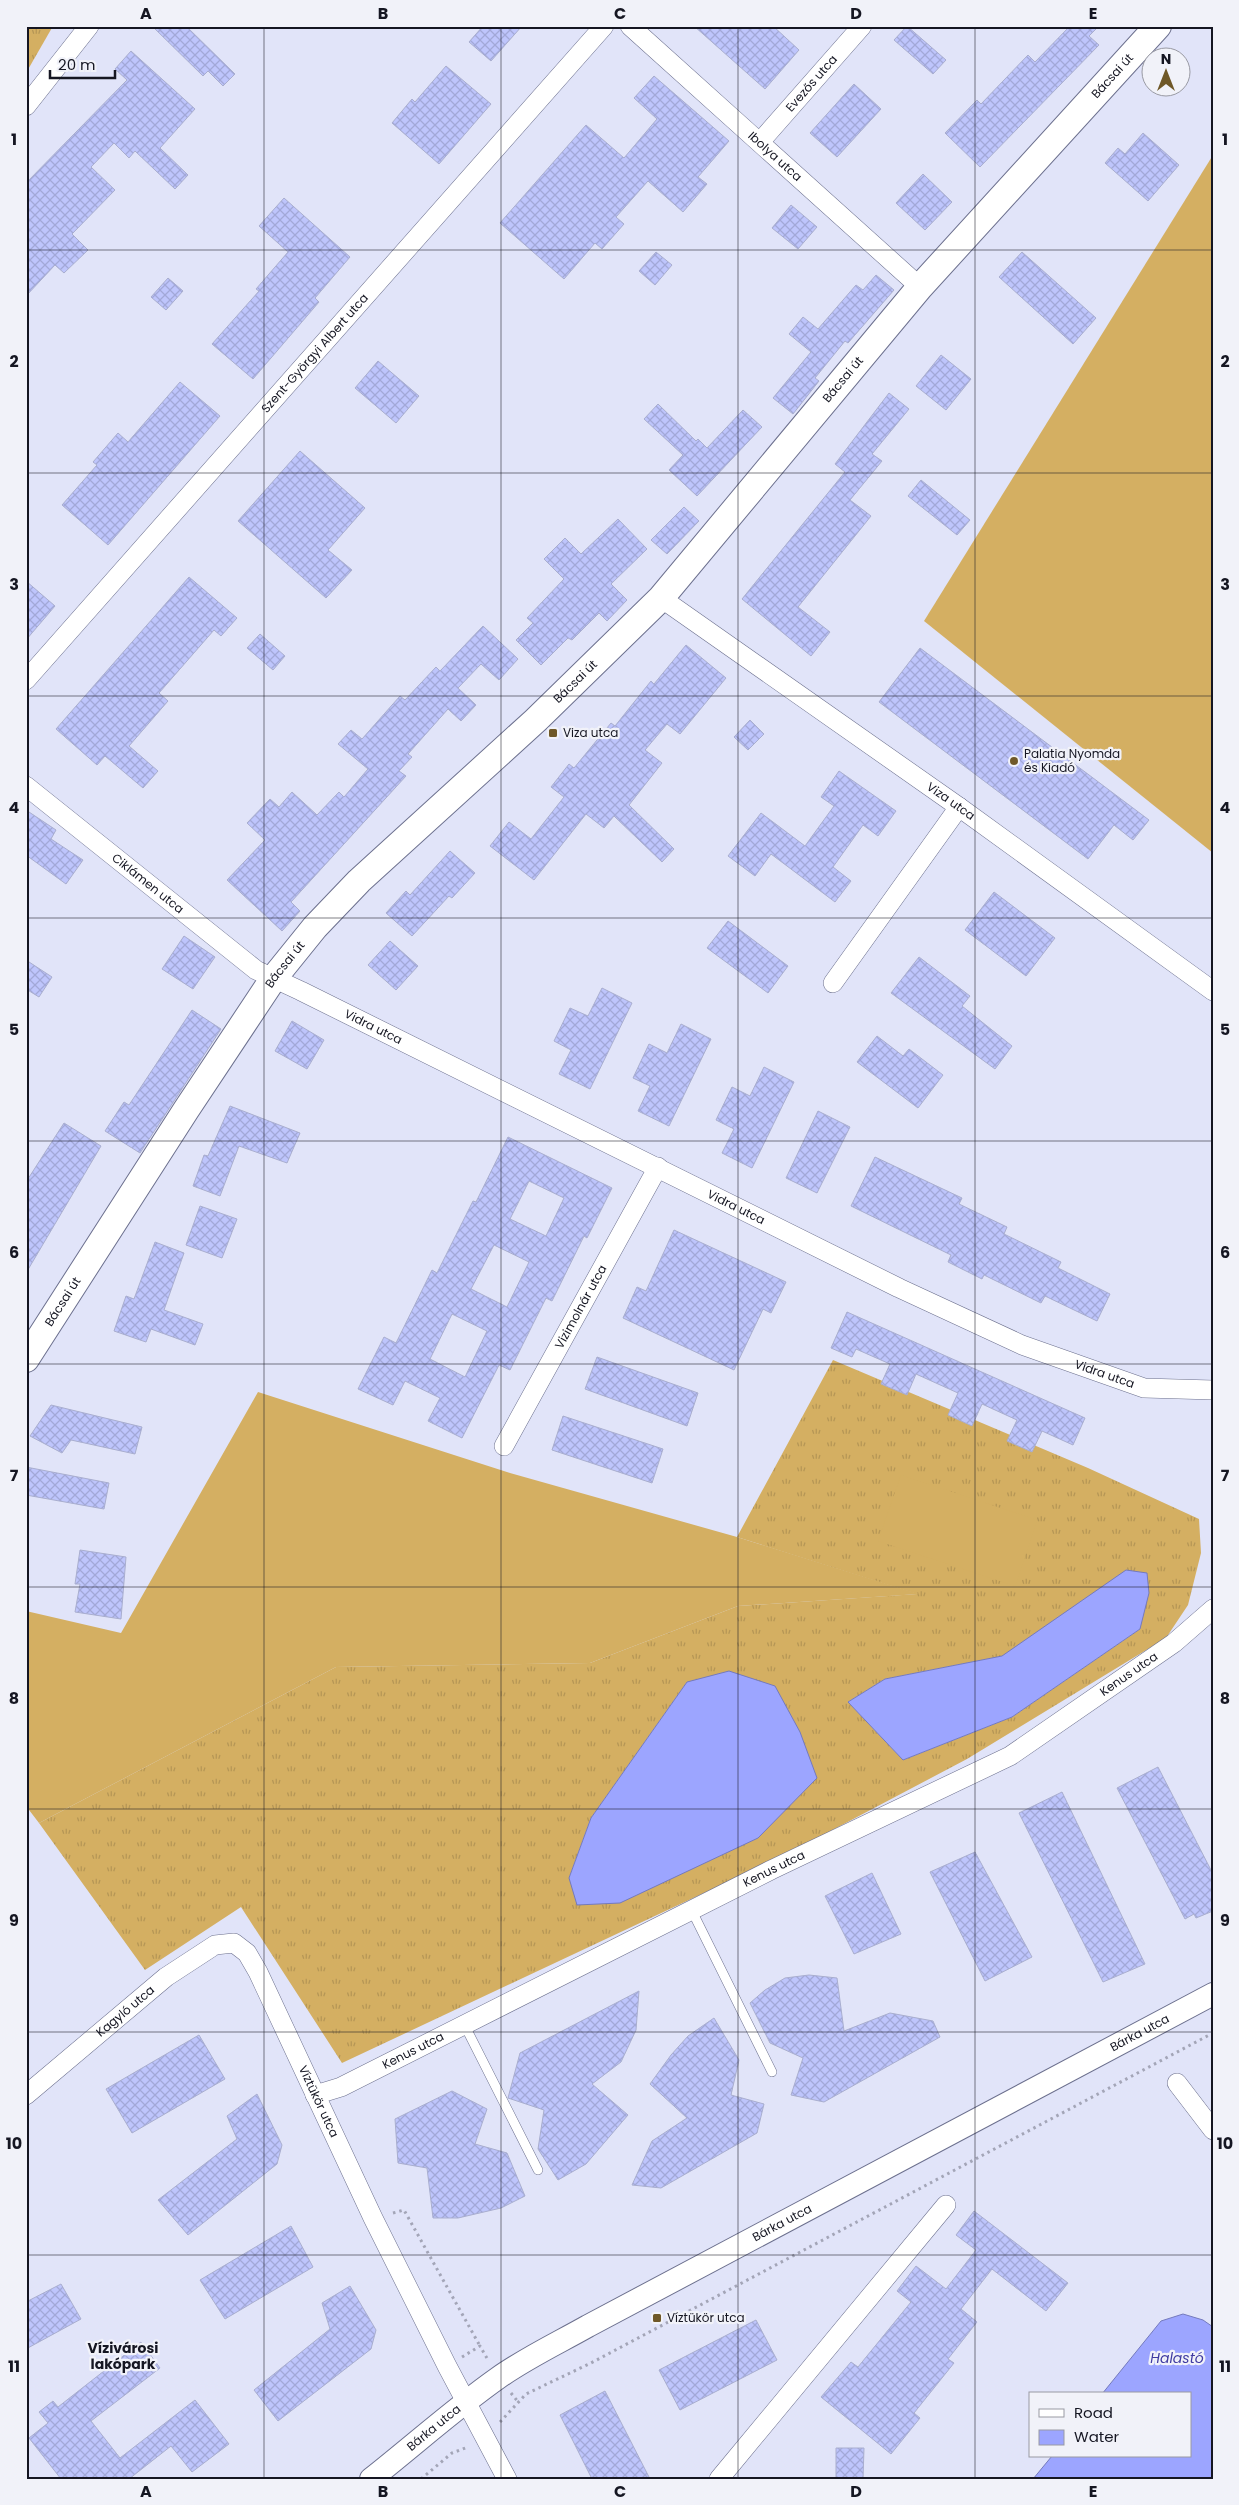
<svg xmlns="http://www.w3.org/2000/svg" width="1239" height="2505" viewBox="0 0 1239 2505" font-family="Poppins,sans-serif">
	<style>
		.grass { fill: url(#grass-tufts); fill-rule: evenodd }
		.garden { fill: #d4af62 }
		.water { fill: #9ca5ff; stroke: #747abd }
		.building { fill: url(#building-cross-hatch); stroke: #a9aecf; fill-rule: evenodd }
		.lines { fill: none; stroke-linecap: round; stroke-linejoin: round }
		.service-casing { stroke: #6c708e; stroke-width: 10 }
		.minor-casing { stroke: #6c708e; stroke-width: 20 }
		.tertiary-casing { stroke: #6c708e; stroke-width: 24 }
		.secondary-casing { stroke: #6c708e; stroke-width: 28 }
		.path { stroke: #a3a5b7; stroke-width: 3; stroke-dasharray: 2.5 4; stroke-linecap: butt }
		.service { stroke: #fff; stroke-width: 9 }
		.minor { stroke: #fff; stroke-width: 19 }
		.tertiary { stroke: #fff; stroke-width: 22 }
		.secondary { stroke: #fff; stroke-width: 26 }
		.grid { fill: none; stroke: #151622; stroke-width: 1; stroke-opacity: 0.55 }
		.poi-dot { fill: #6f5828; stroke: #f1f2f9; stroke-width: 2 }
		.labels { text-anchor: middle; stroke-width: 4.5; stroke-linejoin: round; paint-order: stroke }
		.street-label { font-size: 12px; fill: #151622; stroke: #f1f2f9 }
		.poi-label { font-size: 12px; fill: #151622; stroke: #f1f2f9; text-anchor: start }
		.neighbourhood-label { font-size: 14px; font-weight: bold; fill: #151622; stroke: #f1f2f9 }
		.water-label { font-size: 14px; font-style: italic; fill: #3f3ba1; stroke: #f1f2f9 }
		.neatline { fill: none; stroke: #151622; stroke-width: 2 }
		.grid-label { font-size: 16px; text-anchor: middle; font-weight: bold; fill: #151622 }
	</style>
	<defs>
		<pattern id="grass-tufts" width="24" height="20" patternUnits="userSpaceOnUse" patternTransform="scale(1.25)"><rect width="24" height="20" fill="#d4af62"/><path d="M3 7l-1-3M5 7V3M7 7l1-3M15 17l-1-3M17 17v-4M19 17l1-3" fill="none" stroke="#b59655"/></pattern>
		<pattern id="building-cross-hatch" width="8" height="8" patternUnits="userSpaceOnUse" patternTransform="scale(1.25)"><rect width="8" height="8" fill="#bec5fc"/><path d="M0 0l8 8M0 8l8-8" fill="none" stroke="#a2a8d8"/></pattern>
	</defs>
	<rect width="100%" height="100%" fill="#e1e4f9"/>
	<g class="grass">
		<path d="M26 26H53L26 73Z"/>
		<path d="M833 1360 1088 1468 1199 1519 1201 1553 1188 1605 1166 1638 967 1759 787 1854 342 2063 241 1907 145 1970 39 1823 336 1667 590 1663 738 1606 917 1594 737 1537ZM1140 1629 1012 1717 903 1760 848 1702 885 1679ZM687 1682 569 1878 591 1818Z"/>
	</g>
	<g class="garden">
		<path d="M1213 155V853L924 621Z"/>
		<path d="M258 1392 510 1473 737 1537 919 1594 738 1606 590 1663 336 1667 39 1823 26 1806V1611L121 1633Z"/>
		<path d="M901 1475 1037 1520 1015 1586 878 1541Z"/>
	</g>
	<g class="water">
		<path d="M1126 1570 1147 1573 1149 1593 1140 1629 1012 1717 903 1760 848 1702 885 1679 1002 1656Z"/>
		<path d="M729 1671 775 1686 800 1732 817 1778 758 1838 620 1903 577 1905 569 1878 591 1818 687 1682Z"/>
		<path d="M1183 2314 1203 2320 1213 2327V2479H1033L1052 2456H1190V2394H1102L1161 2321Z"/>
	</g>
	<g class="building">
		<path d="M152 26H186L235 74 223 86 208 71 203 76Z"/>
		<path d="M483 26H522L491 61 469 42Z"/>
		<path d="M694 26H773L799 50 765 89Z"/>
		<path d="M907 26 946 60 933 74 894 40Z"/>
		<path d="M1070 26H1099L1089 36 1099 45 980 167 945 133 977 100 981 104 1028 55 1035 62Z"/>
		<path d="M131 51 195 109 160 148 188 175 175 189 135 151 129 158 114 143 91 167 115 190 72 234 88 250 64 273 55 265 26 296V183L127 80 115 69Z"/>
		<path d="M446 66 491 104 439 164 392 123 412 99 415 102Z"/>
		<path d="M654 76 729 141 698 177 707 184 683 212 648 181 616 217 624 224 602 249 595 243 564 279 500 223 586 125 624 158 657 119 634 98Z"/>
		<path d="M854 84 881 109 837 157 810 133Z"/>
		<path d="M1143 133 1179 165 1148 201 1105 163 1118 148 1125 154Z"/>
		<path d="M923 174 952 202 925 230 896 203Z"/>
		<path d="M284 198 350 257 315 298 319 302 253 379 212 344 259 291 256 289 288 252 259 226Z"/>
		<path d="M791 205 817 227 798 249 772 228Z"/>
		<path d="M656 252 672 265 655 285 639 271Z"/>
		<path d="M1022 252 1096 318 1073 344 999 277Z"/>
		<path d="M876 275 894 290 848 343 845 341 815 378 819 381 793 414 773 398 811 352 789 334 803 317 818 329 856 285 863 290Z"/>
		<path d="M168 278 183 291 166 310 151 297Z"/>
		<path d="M941 355 971 379 946 410 916 386Z"/>
		<path d="M378 361 419 396 396 423 355 388Z"/>
		<path d="M180 382 220 416 108 545 62 505 97 465 93 462 118 433 128 442Z"/>
		<path d="M889 393 909 409 872 454 882 461 850 500 871 516 798 607 830 632 811 656 742 599 845 472 835 464Z"/>
		<path d="M658 404 696 441 698 439 707 448 743 410 762 427 697 496 669 470 683 455 644 419Z"/>
		<path d="M300 451 365 508 328 550 352 570 326 598 238 521Z"/>
		<path d="M921 480 970 520 957 535 908 496Z"/>
		<path d="M684 507 699 521 667 554 651 540Z"/>
		<path d="M618 519 647 549 611 584 627 600 607 621 599 613 572 640 568 638 541 665 516 640 533 623 527 618 564 579 544 559 565 538 581 554Z"/>
		<path d="M189 577 237 618 221 636 214 630 159 693 168 701 129 746 158 771 143 788 105 756 97 765 56 729Z"/>
		<path d="M26 581 55 606 26 640Z"/>
		<path d="M483 626 518 659 499 680 481 664 458 688 476 705 461 721 448 709 408 754 412 757 399 771 406 776 291 902 300 911 282 931 227 880 265 840 247 823 270 799 279 807 292 792 317 815 339 792 344 797 368 769 338 744 351 730 362 739 400 696 405 700 436 667 440 671Z"/>
		<path d="M260 634 285 656 273 670 247 648Z"/>
		<path d="M686 645 726 678 680 734 667 724 645 750 662 763 629 805 674 849 662 862 614 816 604 828 586 814 534 880 490 846 509 822 531 839 564 797 551 787 569 764 574 768 611 723 615 726 651 681 654 684Z"/>
		<path d="M920 648 1149 820 1133 840 1114 825 1088 859 879 702Z"/>
		<path d="M750 720 764 734 748 750 734 737Z"/>
		<path d="M839 771 896 811 878 836 863 825 833 867 851 881 835 902 771 854 755 876 728 856 761 813 805 846 834 806 821 797Z"/>
		<path d="M26 810 56 830 51 839 83 860 66 884 26 855Z"/>
		<path d="M450 851 475 873 452 898 449 896 412 936 386 913 406 891 410 895Z"/>
		<path d="M994 892 1055 938 1026 976 965 930Z"/>
		<path d="M728 921 788 966 768 993 707 948Z"/>
		<path d="M184 936 215 957 193 989 162 969Z"/>
		<path d="M390 941 418 966 396 990 368 965Z"/>
		<path d="M919 957 970 996 962 1006 1012 1046 995 1069 891 993Z"/>
		<path d="M26 960 52 977 39 997 26 989Z"/>
		<path d="M602 988 632 1003 590 1089 559 1074 571 1050 554 1041 570 1008 588 1016Z"/>
		<path d="M192 1010 221 1029 140 1153 105 1131 124 1102 129 1105Z"/>
		<path d="M292 1021 324 1040 307 1069 275 1051Z"/>
		<path d="M681 1024 711 1039 669 1126 638 1111 650 1086 633 1078 649 1044 667 1053Z"/>
		<path d="M877 1036 903 1056 909 1049 943 1075 918 1108 857 1062Z"/>
		<path d="M764 1067 794 1082 752 1168 722 1153 734 1129 716 1120 732 1087 750 1096Z"/>
		<path d="M230 1106 300 1133 287 1163 239 1146 220 1196 193 1186 204 1155 208 1156Z"/>
		<path d="M818 1111 850 1127 817 1193 786 1178Z"/>
		<path d="M64 1123 101 1146 26 1273V1182Z"/>
		<path d="M508 1137 612 1188 587 1238 584 1236 552 1301 546 1298 510 1370 499 1365 462 1438 428 1421 440 1398 405 1381 393 1405 358 1389 384 1337 396 1343 432 1270 437 1273 473 1201 476 1202ZM529 1181 564 1198 546 1236 510 1219ZM494 1245 529 1262 507 1307 471 1289ZM452 1314 487 1331 465 1377 430 1359Z"/>
		<path d="M875 1157 962 1198 959 1204 1007 1227 1004 1234 1061 1262 1058 1268 1110 1294 1097 1321 1045 1296 1041 1303 984 1275 982 1279 948 1262 951 1255 851 1206Z"/>
		<path d="M200 1206 237 1219 222 1258 186 1245Z"/>
		<path d="M674 1230 786 1282 771 1313 763 1309 734 1370 623 1318 637 1287 646 1291Z"/>
		<path d="M155 1242 184 1253 164 1310 203 1324 195 1345 151 1329 146 1342 114 1331 126 1296 134 1299Z"/>
		<path d="M847 1312 1085 1418 1073 1445 1042 1431 1032 1452 1007 1441 1017 1420 982 1404 972 1426 948 1415 958 1393 916 1374 907 1395 881 1384 890 1364 856 1349 852 1357 831 1348Z"/>
		<path d="M597 1357 698 1393 687 1426 585 1389Z"/>
		<path d="M51 1405 142 1427 135 1454 71 1440 62 1453 30 1436Z"/>
		<path d="M563 1416 663 1449 652 1483 552 1450Z"/>
		<path d="M26 1467 109 1483 104 1509 26 1495Z"/>
		<path d="M80 1550 126 1557 121 1619 75 1612 80 1584H75Z"/>
		<path d="M1158 1767 1213 1874V1911L1196 1918 1194 1914 1185 1919 1117 1788Z"/>
		<path d="M1062 1792 1145 1964 1103 1982 1019 1813Z"/>
		<path d="M975 1852 1032 1957 985 1981 930 1872Z"/>
		<path d="M872 1873 901 1934 854 1954 825 1896Z"/>
		<path d="M809 1975 837 1978 844 2031 890 2013 933 2021 940 2037 824 2102 791 2095 803 2058 770 2043 750 2003 765 1990 785 1978Z"/>
		<path d="M639 1991 636 2030 621 2062 592 2084 628 2115 586 2164 558 2180 538 2149 544 2110 508 2098 520 2053Z"/>
		<path d="M714 2018 739 2060 731 2095 764 2104 757 2133 661 2188 632 2185 652 2141 687 2118 650 2084 671 2055 688 2036Z"/>
		<path d="M199 2035 225 2079 132 2133 106 2089Z"/>
		<path d="M452 2091 487 2109 475 2144 507 2153 525 2196 501 2208 458 2218H433L427 2168 398 2163 395 2119Z"/>
		<path d="M257 2094 282 2145 277 2164 188 2235 158 2200 237 2139 227 2116Z"/>
		<path d="M974 2211 1068 2283 1046 2311 992 2269 961 2309 977 2322 948 2359 954 2363 914 2413 920 2418 891 2454 821 2397 851 2362 858 2367 911 2302 897 2291 916 2266 946 2289 976 2250 956 2235Z"/>
		<path d="M291 2226 313 2267 225 2319 200 2280Z"/>
		<path d="M61 2284 81 2319 26 2349V2302Z"/>
		<path d="M350 2286 376 2330 371 2349 278 2421 254 2390 330 2329 322 2303Z"/>
		<path d="M756 2320 777 2360 680 2410 659 2370Z"/>
		<path d="M141 2342 160 2368 91 2421 120 2458 195 2400 229 2444 192 2472 171 2446 129 2479H61L29 2438 48 2423 39 2412 53 2401 58 2407Z"/>
		<path d="M605 2391 650 2479H592L560 2415Z"/>
		<path d="M836 2448H864L863 2479H836Z"/>
	</g>
	<g class="lines">
		<g class="service-casing">
			<g id="service">
				<path d="M692 1911 772 2072"/>
				<path d="M465 2026 538 2170"/>
			</g>
		</g>
		<g class="minor-casing">
			<g id="minor">
				<path id="s1" d="M630 26 920 287"/>
				<path d="M26 106 89 26"/>
				<path id="s2" d="M760 142 862 26"/>
				<path id="s3" d="M661 598 959 807 1213 991"/>
				<path id="s4" d="M26 680 604 26"/>
				<path id="s5" d="M26 786 256 970 301 991 899 1288 1022 1345 1144 1388 1213 1390"/>
				<path d="M833 983 959 807"/>
				<path id="s6" d="M504 1446 658 1167"/>
				<path d="M1177 2083 1213 2130"/>
				<path id="s7" d="M26 2095 166 1977 215 1945 234 1943 247 1953 258 1972 373 2218 447 2366 507 2479"/>
				<path id="s8" d="M315 2095 341 2087 771 1870 1010 1756 1174 1643 1213 1609"/>
				<path d="M719 2479 946 2205"/>
			</g>
		</g>
		<g class="tertiary-casing">
			<g id="tertiary">
				<path id="s9" d="M371 2479C413 2446 454 2409 498 2378 526 2358 558 2343 588 2326L1213 1994"/>
			</g>
		</g>
		<g class="secondary-casing">
			<g id="secondary">
				<path id="s10" d="M26 1359 186 1110 273 979 315 927 359 881 536 720 661 598 920 287 1158 26"/>
			</g>
		</g>
		<g class="path">
			<path d="M393 2213 404 2210 480 2346"/>
			<path d="M462 2357 480 2346 488 2360"/>
			<path d="M511 2393 519 2403"/>
			<path d="M500 2422 526 2394 591 2363 1213 2033"/>
			<path d="M421 2479 452 2453 468 2447"/>
		</g>
		<use href="#service" class="service"/>
		<use href="#minor" class="minor"/>
		<use href="#tertiary" class="tertiary"/>
		<use href="#secondary" class="secondary"/>
	</g>
	<path class="grid" d="M264 26V2479M501 26V2479M738 26V2479M975 26V2479M26 250H1213M26 473H1213M26 696H1213M26 918H1213M26 1141H1213M26 1364H1213M26 1587H1213M26 1809H1213M26 2032H1213M26 2255H1213"/>
	<g class="poi-dot">
		<rect x="548" y="728" width="10" height="10" rx="2.5"/>
		<circle cx="1014" cy="761" r="5"/>
		<rect x="652" y="2313" width="10" height="10" rx="2.5"/>
	</g>
	<g class="labels">
		<g class="street-label">
			<text dy="4" stroke="none"><textPath href="#s10" startOffset="1688">Bácsai út</textPath></text>
			<text dy="4" stroke="none"><textPath href="#s2" startOffset="78">Evezős utca</textPath></text>
			<text dy="4" stroke="none"><textPath href="#s1" startOffset="195">Ibolya utca</textPath></text>
			<text dy="4" stroke="none"><textPath href="#s4" startOffset="436">Szent-Györgyi Albert utca</textPath></text>
			<text dy="4" stroke="none"><textPath href="#s10" startOffset="1282">Bácsai út</textPath></text>
			<text dy="4" stroke="none"><textPath href="#s10" startOffset="878">Bácsai út</textPath></text>
			<text dy="4" stroke="none"><textPath href="#s3" startOffset="354">Viza utca</textPath></text>
			<text dy="4" stroke="none"><textPath href="#s5" startOffset="156">Ciklámen utca</textPath></text>
			<text dy="4" stroke="none"><textPath href="#s10" startOffset="472">Bácsai út</textPath></text>
			<text dy="4" stroke="none"><textPath href="#s5" startOffset="425">Vidra utca</textPath></text>
			<text dy="4" stroke="none"><textPath href="#s5" startOffset="830">Vidra utca</textPath></text>
			<text dy="4" stroke="none"><textPath href="#s10" startOffset="68">Bácsai út</textPath></text>
			<text dy="4" stroke="none"><textPath href="#s6" startOffset="159">Vizimolnár utca</textPath></text>
			<text dy="4" stroke="none"><textPath href="#s5" startOffset="1235">Vidra utca</textPath></text>
			<text dy="4" stroke="none"><textPath href="#s8" startOffset="918">Kenus utca</textPath></text>
			<text dy="4" stroke="none"><textPath href="#s8" startOffset="512">Kenus utca</textPath></text>
			<text dy="4" stroke="none"><textPath href="#s7" startOffset="130">Kagyló utca</textPath></text>
			<text dy="4" stroke="none"><textPath href="#s9" startOffset="891">Bárka utca</textPath></text>
			<text dy="4" stroke="none"><textPath href="#s8" startOffset="108">Kenus utca</textPath></text>
			<text dy="4" stroke="none"><textPath href="#s7" startOffset="442">Víztükör utca</textPath></text>
			<text dy="4" stroke="none"><textPath href="#s9" startOffset="486">Bárka utca</textPath></text>
			<text dy="4" stroke="none"><textPath href="#s9" startOffset="81">Bárka utca</textPath></text>
		</g>
		<g class="poi-label">
			<text x="563" y="737">Viza utca</text>
			<text x="1024" y="758">Palatia Nyomda<tspan x="1024" dy="14">és Kiadó</tspan></text>
			<text x="667" y="2322">Víztükör utca</text>
		</g>
		<g class="neighbourhood-label">
			<text x="123" y="2353">Vízivárosi<tspan x="123" dy="16">lakópark</tspan></text>
		</g>
		<g class="water-label">
			<text x="1177" y="2363">Halastó</text>
		</g>
	</g>
	<rect width="1239" height="2505" fill="none" stroke="#f1f2f9" stroke-width="55"/>
	<rect x="1029" y="2392" width="162" height="65" fill="#f1f2f9" stroke="#999aa3"/>
	<rect x="1039" y="2409" width="25" height="8" fill="#ffffff" stroke="#999aa3"/>
	<text x="1074" y="2418" font-size="15" fill="#151622">Road</text>
	<rect x="1039" y="2430" width="25" height="15" fill="#9ca5ff" stroke="#999aa3"/>
	<text x="1074" y="2442" font-size="15" fill="#151622">Water</text>
	<g transform="translate(1166 72)"><circle r="24" fill="#f1f2f9" stroke="#999aa3"/>
	<path d="M0-4L9 19L0 12L-9 19Z" fill="#6f5828"/>
	<text y="-8" font-size="14" font-weight="bold" text-anchor="middle" fill="#151622">N</text>
	</g>
	<path d="M50 70v8h65v-8" fill="none" stroke="#151622" stroke-width="2.5"/>
	<text x="58" y="70" font-size="15" fill="#151622" stroke="#f1f2f9" stroke-width="4" paint-order="stroke">20 m</text>
	<rect x="28" y="28" width="1184" height="2450" class="neatline"/>
	<g class="grid-label">
		<text x="146" y="19">A</text>
		<text x="383" y="19">B</text>
		<text x="620" y="19">C</text>
		<text x="856" y="19">D</text>
		<text x="1093" y="19">E</text>
		<text x="14" y="145">1</text>
		<text x="1225" y="145">1</text>
		<text x="14" y="367">2</text>
		<text x="1225" y="367">2</text>
		<text x="14" y="590">3</text>
		<text x="1225" y="590">3</text>
		<text x="14" y="813">4</text>
		<text x="1225" y="813">4</text>
		<text x="14" y="1035">5</text>
		<text x="1225" y="1035">5</text>
		<text x="14" y="1258">6</text>
		<text x="1225" y="1258">6</text>
		<text x="14" y="1481">7</text>
		<text x="1225" y="1481">7</text>
		<text x="14" y="1704">8</text>
		<text x="1225" y="1704">8</text>
		<text x="14" y="1926">9</text>
		<text x="1225" y="1926">9</text>
		<text x="14" y="2149">10</text>
		<text x="1225" y="2149">10</text>
		<text x="14" y="2372">11</text>
		<text x="1225" y="2372">11</text>
		<text x="146" y="2497">A</text>
		<text x="383" y="2497">B</text>
		<text x="620" y="2497">C</text>
		<text x="856" y="2497">D</text>
		<text x="1093" y="2497">E</text>
	</g>
</svg>
